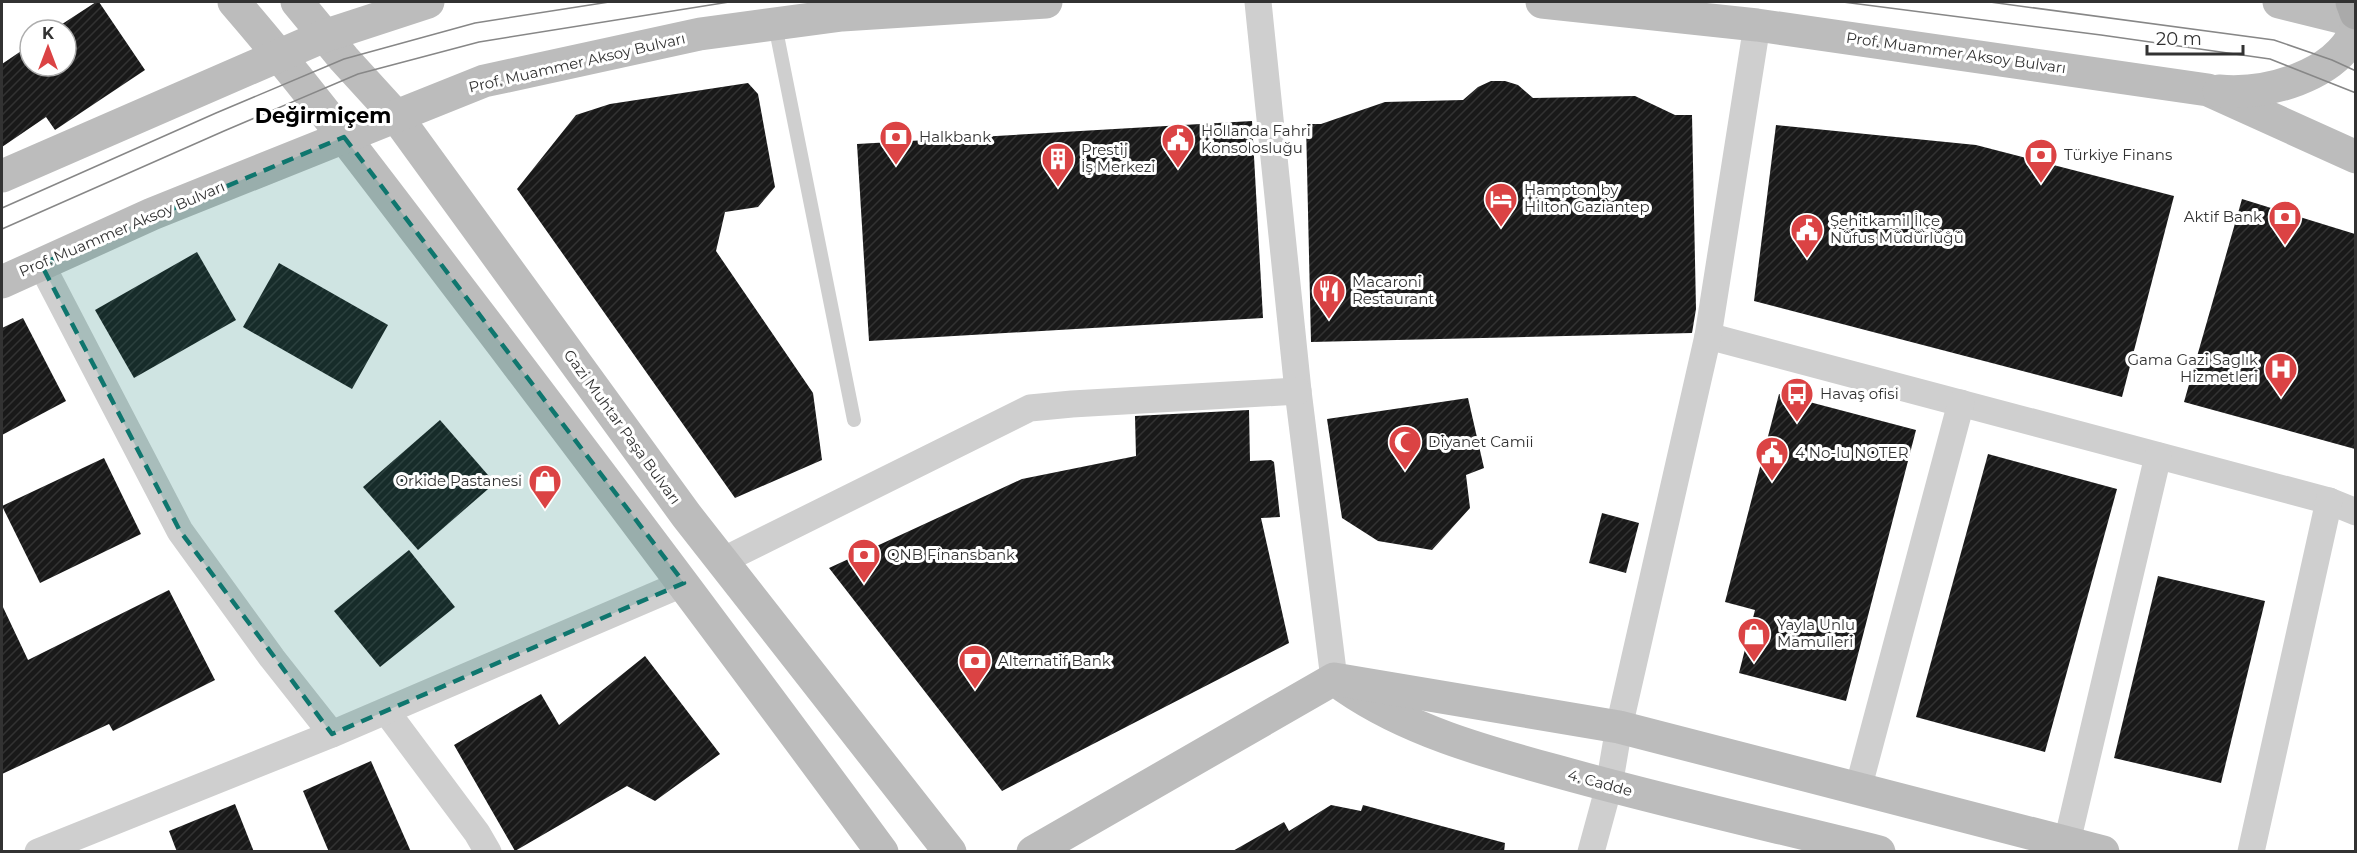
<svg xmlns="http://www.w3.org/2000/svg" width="2357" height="853" viewBox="0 0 2357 853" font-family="Montserrat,sans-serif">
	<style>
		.building { fill: url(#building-hatch) }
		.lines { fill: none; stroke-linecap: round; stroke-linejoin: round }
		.lane { stroke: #cfcfcf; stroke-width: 14 }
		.street { stroke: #cfcfcf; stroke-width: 27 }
		.secondary { stroke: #bcbcbc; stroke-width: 33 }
		.primary { stroke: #aaa; stroke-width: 33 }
		.tram { stroke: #878787; stroke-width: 1.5 }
		.marked { fill: #0f766e; fill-opacity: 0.2; stroke: #0f766e; stroke-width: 4.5; stroke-dasharray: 12 8; stroke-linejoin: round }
		.labels { text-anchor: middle; stroke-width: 6; stroke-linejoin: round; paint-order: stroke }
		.street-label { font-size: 15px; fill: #323232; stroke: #fff }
		.poi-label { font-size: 15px; fill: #323232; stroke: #fff; text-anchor: start }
		.district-label { font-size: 21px; font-weight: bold; fill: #000; stroke: #fff }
	</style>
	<defs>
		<pattern id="building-hatch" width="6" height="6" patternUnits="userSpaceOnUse" patternTransform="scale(1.5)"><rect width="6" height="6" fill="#191919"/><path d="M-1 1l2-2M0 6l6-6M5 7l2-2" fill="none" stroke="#323232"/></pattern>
	</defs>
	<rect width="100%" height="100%" fill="#fff"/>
	<g class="building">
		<path d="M96 2H99L145 70 55 130 46 117 2 147V64L30 45V66H66V30H53Z"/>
		<path d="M1491 81H1505L1518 85 1533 98 1635 96 1675 115H1692L1696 309 1692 333 1311 342 1306 124H1321L1385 102 1463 100 1478 87Z"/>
		<path d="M748 83 758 94 775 187 758 207 725 212 716 251 813 393 822 460 735 498 517 189 576 115 610 104Z"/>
		<path d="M1252 121 1263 318 869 341 857 144Z"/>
		<path d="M1776 125 1976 145 2174 196 2122 397 1754 301Z"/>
		<path d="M2242 199 2355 234V449L2184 402Z"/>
		<path d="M197 252 236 320 134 378 95 310Z"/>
		<path d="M279 263 388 325 352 389 243 327Z"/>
		<path d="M23 318 66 401 2 435V328Z"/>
		<path d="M1779 394 1916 430 1846 701 1739 673 1755 610 1725 602Z"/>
		<path d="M1468 398 1484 468 1466 475 1470 508 1432 550 1378 541 1342 518 1327 419Z"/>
		<path d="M1249 410 1250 461 1271 460 1274 462 1280 517 1261 518 1289 643 1002 791 829 568 1022 479 1136 456 1135 416Z"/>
		<path d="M440 420 495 483 418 550 363 487Z"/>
		<path d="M1988 454 2117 489 2045 752 1916 717Z"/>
		<path d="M104 458 141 534 40 583 2 506Z"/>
		<path d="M1602 513 1639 523 1626 573 1589 563Z"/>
		<path d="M409 550 455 607 380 667 334 611Z"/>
		<path d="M2158 576 2265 601 2221 783 2114 758Z"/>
		<path d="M169 590 215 680 113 731 109 724 2 774V605L28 660Z"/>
		<path d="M645 656 720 754 655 801 627 786 515 851 454 745 541 694 559 725Z"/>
		<path d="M371 761 411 852H329L303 791Z"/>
		<path d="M235 804 254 852H177L169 831Z"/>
		<path d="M1331 805 1361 811 1363 805 1505 843 1504 852H1231L1284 822 1289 831Z"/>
	</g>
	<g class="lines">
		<path class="lane" d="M775 25 854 420"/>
		<g class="street">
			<path d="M1258 2 1298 391 1334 679"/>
			<path d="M41 264 180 531 272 658 332 734"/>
			<path d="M1708 336 2329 501 2356 512"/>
			<path d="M722 561 1030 408 1072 404 1298 391"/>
			<path d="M386 711 477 833 488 852"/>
			<path d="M1858 789 1961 403"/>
			<path d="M2067 842 2158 456"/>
			<path d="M38 852 332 734 684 583"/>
			<path d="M1591 852 1609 786 1619 727 1708 336 1757 25"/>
			<path d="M2251 852 2329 501"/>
		</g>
		<g class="secondary">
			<path d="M234 2C323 105 403 215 486 323 619 498 751 674 882 852"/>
			<path d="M297 2 344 59 396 116 686 515 950 852"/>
			<path d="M1542 2 1757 25 2208 90 2356 157"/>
			<path d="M2279 2 2356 21"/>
			<path d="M2219 91C2266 95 2335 77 2356 30"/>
			<path d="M2 176 324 36 428 2"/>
			<path d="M2 282 152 214 484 81 700 34 842 15 1046 2"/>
			<path d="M1345 687C1407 730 1483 751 1556 771 1663 801 1771 825 1879 852"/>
			<path d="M1033 852 1334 679 1619 727 2103 852"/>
		</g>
		<path class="primary" d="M2352 2 2356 13"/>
		<g class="tram">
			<path d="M1843 2 2101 35 2270 59 2356 93"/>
			<path d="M1990 2 2274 40 2332 60 2356 71"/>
			<path d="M2 208 216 113 344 59 475 23 609 2"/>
			<path d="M2 229 224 131 358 74 479 42 729 2"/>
		</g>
	</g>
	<path class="marked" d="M344 137 684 583 332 734 180 531 41 264Z"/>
	<defs>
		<g id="bank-pin" transform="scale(1.725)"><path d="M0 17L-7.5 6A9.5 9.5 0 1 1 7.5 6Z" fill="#db4344" stroke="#fff"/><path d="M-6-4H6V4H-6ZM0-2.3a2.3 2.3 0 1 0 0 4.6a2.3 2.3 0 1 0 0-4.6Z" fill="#fff"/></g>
		<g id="civic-pin" transform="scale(1.725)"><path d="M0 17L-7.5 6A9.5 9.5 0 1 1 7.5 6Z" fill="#db4344" stroke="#fff"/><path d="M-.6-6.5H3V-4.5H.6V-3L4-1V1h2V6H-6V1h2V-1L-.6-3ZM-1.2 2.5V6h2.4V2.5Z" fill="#fff"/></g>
		<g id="building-pin" transform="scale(1.725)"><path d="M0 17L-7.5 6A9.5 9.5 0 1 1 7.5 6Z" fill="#db4344" stroke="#fff"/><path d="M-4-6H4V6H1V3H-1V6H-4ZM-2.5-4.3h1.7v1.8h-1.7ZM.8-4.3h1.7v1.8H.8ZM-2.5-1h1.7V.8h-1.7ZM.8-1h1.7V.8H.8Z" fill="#fff"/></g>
		<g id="hotel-pin" transform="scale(1.725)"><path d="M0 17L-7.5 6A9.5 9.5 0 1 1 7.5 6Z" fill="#db4344" stroke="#fff"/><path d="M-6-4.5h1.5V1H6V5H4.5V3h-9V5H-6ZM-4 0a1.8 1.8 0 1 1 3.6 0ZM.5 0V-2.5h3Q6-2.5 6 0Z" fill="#fff"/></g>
		<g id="restaurant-pin" transform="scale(1.725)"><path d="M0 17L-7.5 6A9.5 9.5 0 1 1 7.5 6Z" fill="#db4344" stroke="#fff"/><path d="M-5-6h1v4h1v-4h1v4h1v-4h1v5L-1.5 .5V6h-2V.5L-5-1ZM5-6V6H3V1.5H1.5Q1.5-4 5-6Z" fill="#fff"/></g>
		<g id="hospital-pin" transform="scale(1.725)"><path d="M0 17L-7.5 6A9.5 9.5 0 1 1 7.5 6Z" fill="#db4344" stroke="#fff"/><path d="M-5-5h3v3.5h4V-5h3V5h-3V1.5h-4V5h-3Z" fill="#fff"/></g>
		<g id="bus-pin" transform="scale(1.725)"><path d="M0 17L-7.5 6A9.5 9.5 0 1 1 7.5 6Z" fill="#db4344" stroke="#fff"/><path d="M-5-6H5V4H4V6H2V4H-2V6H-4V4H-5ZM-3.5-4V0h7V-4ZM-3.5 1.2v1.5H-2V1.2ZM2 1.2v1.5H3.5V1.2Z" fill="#fff"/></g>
		<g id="mosque-pin" transform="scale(1.725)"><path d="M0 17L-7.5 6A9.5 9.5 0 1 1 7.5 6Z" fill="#db4344" stroke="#fff"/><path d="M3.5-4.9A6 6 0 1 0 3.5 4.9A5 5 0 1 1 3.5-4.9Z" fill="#fff"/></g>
		<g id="shop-pin" transform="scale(1.725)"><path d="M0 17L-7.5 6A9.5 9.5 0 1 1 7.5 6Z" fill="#db4344" stroke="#fff"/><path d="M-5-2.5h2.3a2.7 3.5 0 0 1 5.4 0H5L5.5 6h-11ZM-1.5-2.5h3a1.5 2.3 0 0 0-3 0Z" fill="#fff"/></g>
	</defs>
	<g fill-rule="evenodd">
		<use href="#bank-pin" x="896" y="137"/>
		<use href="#civic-pin" x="1178" y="140"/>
		<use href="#bank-pin" x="2041" y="155"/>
		<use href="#building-pin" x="1058" y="159"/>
		<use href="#hotel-pin" x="1501" y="199"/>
		<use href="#bank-pin" x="2285" y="217"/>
		<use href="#civic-pin" x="1807" y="230"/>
		<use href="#restaurant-pin" x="1329" y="291"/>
		<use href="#hospital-pin" x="2281" y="369"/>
		<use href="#bus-pin" x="1797" y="394"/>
		<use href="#mosque-pin" x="1405" y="442"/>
		<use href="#civic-pin" x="1772" y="453"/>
		<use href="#shop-pin" x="545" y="481"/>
		<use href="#bank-pin" x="864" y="555"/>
		<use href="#shop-pin" x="1754" y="634"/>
		<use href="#bank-pin" x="975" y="661"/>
	</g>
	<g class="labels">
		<g class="street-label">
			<text transform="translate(1956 53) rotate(8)" y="5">Prof. Muammer Aksoy Bulvarı</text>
			<text transform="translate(577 63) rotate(-13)" y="5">Prof. Muammer Aksoy Bulvarı</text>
			<text transform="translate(122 229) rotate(-23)" y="5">Prof. Muammer Aksoy Bulvarı</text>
			<text transform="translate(622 427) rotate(54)" y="5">Gazi Muhtar Paşa Bulvarı</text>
			<text transform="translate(1600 783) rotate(15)" y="5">4. Cadde</text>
		</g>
		<g class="poi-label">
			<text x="1201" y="136">Hollanda Fahri<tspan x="1201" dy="17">Konsolosluğu</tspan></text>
			<text x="919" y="142">Halkbank</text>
			<text x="1081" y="155">Prestij<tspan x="1081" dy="17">İş Merkezi</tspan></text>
			<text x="2064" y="160">Türkiye Finans</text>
			<text x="1524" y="195">Hampton by<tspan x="1524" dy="17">Hilton Gaziantep</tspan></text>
			<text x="2262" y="222" text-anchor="end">Aktif Bank</text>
			<text x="1830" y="226">Şehitkamil İlçe<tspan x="1830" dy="17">Nüfus Müdürlüğü</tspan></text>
			<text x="1352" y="287">Macaroni<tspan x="1352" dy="17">Restaurant</tspan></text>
			<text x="2258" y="365" text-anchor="end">Gama Gazi Saglık<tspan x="2258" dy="17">Hizmetleri</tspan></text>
			<text x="1820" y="399">Havaş ofisi</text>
			<text x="1428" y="447">Diyanet Camii</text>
			<text x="1795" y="458">4 No-lu NOTER</text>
			<text x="522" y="486" text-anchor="end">Orkide Pastanesi</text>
			<text x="887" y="560">QNB Finansbank</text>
			<text x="1777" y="630">Yayla Unlu<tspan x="1777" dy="17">Mamulleri</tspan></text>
			<text x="998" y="666">Alternatif Bank</text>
		</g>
		<g class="district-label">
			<text x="323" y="123">Değirmiçem</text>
		</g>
	</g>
	<rect width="2357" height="853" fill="none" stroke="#323232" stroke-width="6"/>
	<g transform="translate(48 48)"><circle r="28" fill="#ffffff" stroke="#adadad" stroke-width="1.5"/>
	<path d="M0-4.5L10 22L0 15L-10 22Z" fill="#db4344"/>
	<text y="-9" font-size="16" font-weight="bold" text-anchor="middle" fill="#323232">K</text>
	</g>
	<path d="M2147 45v9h96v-9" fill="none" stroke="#323232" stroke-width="3"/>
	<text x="2156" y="45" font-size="18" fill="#323232" stroke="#ffffff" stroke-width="4.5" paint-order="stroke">20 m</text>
</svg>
